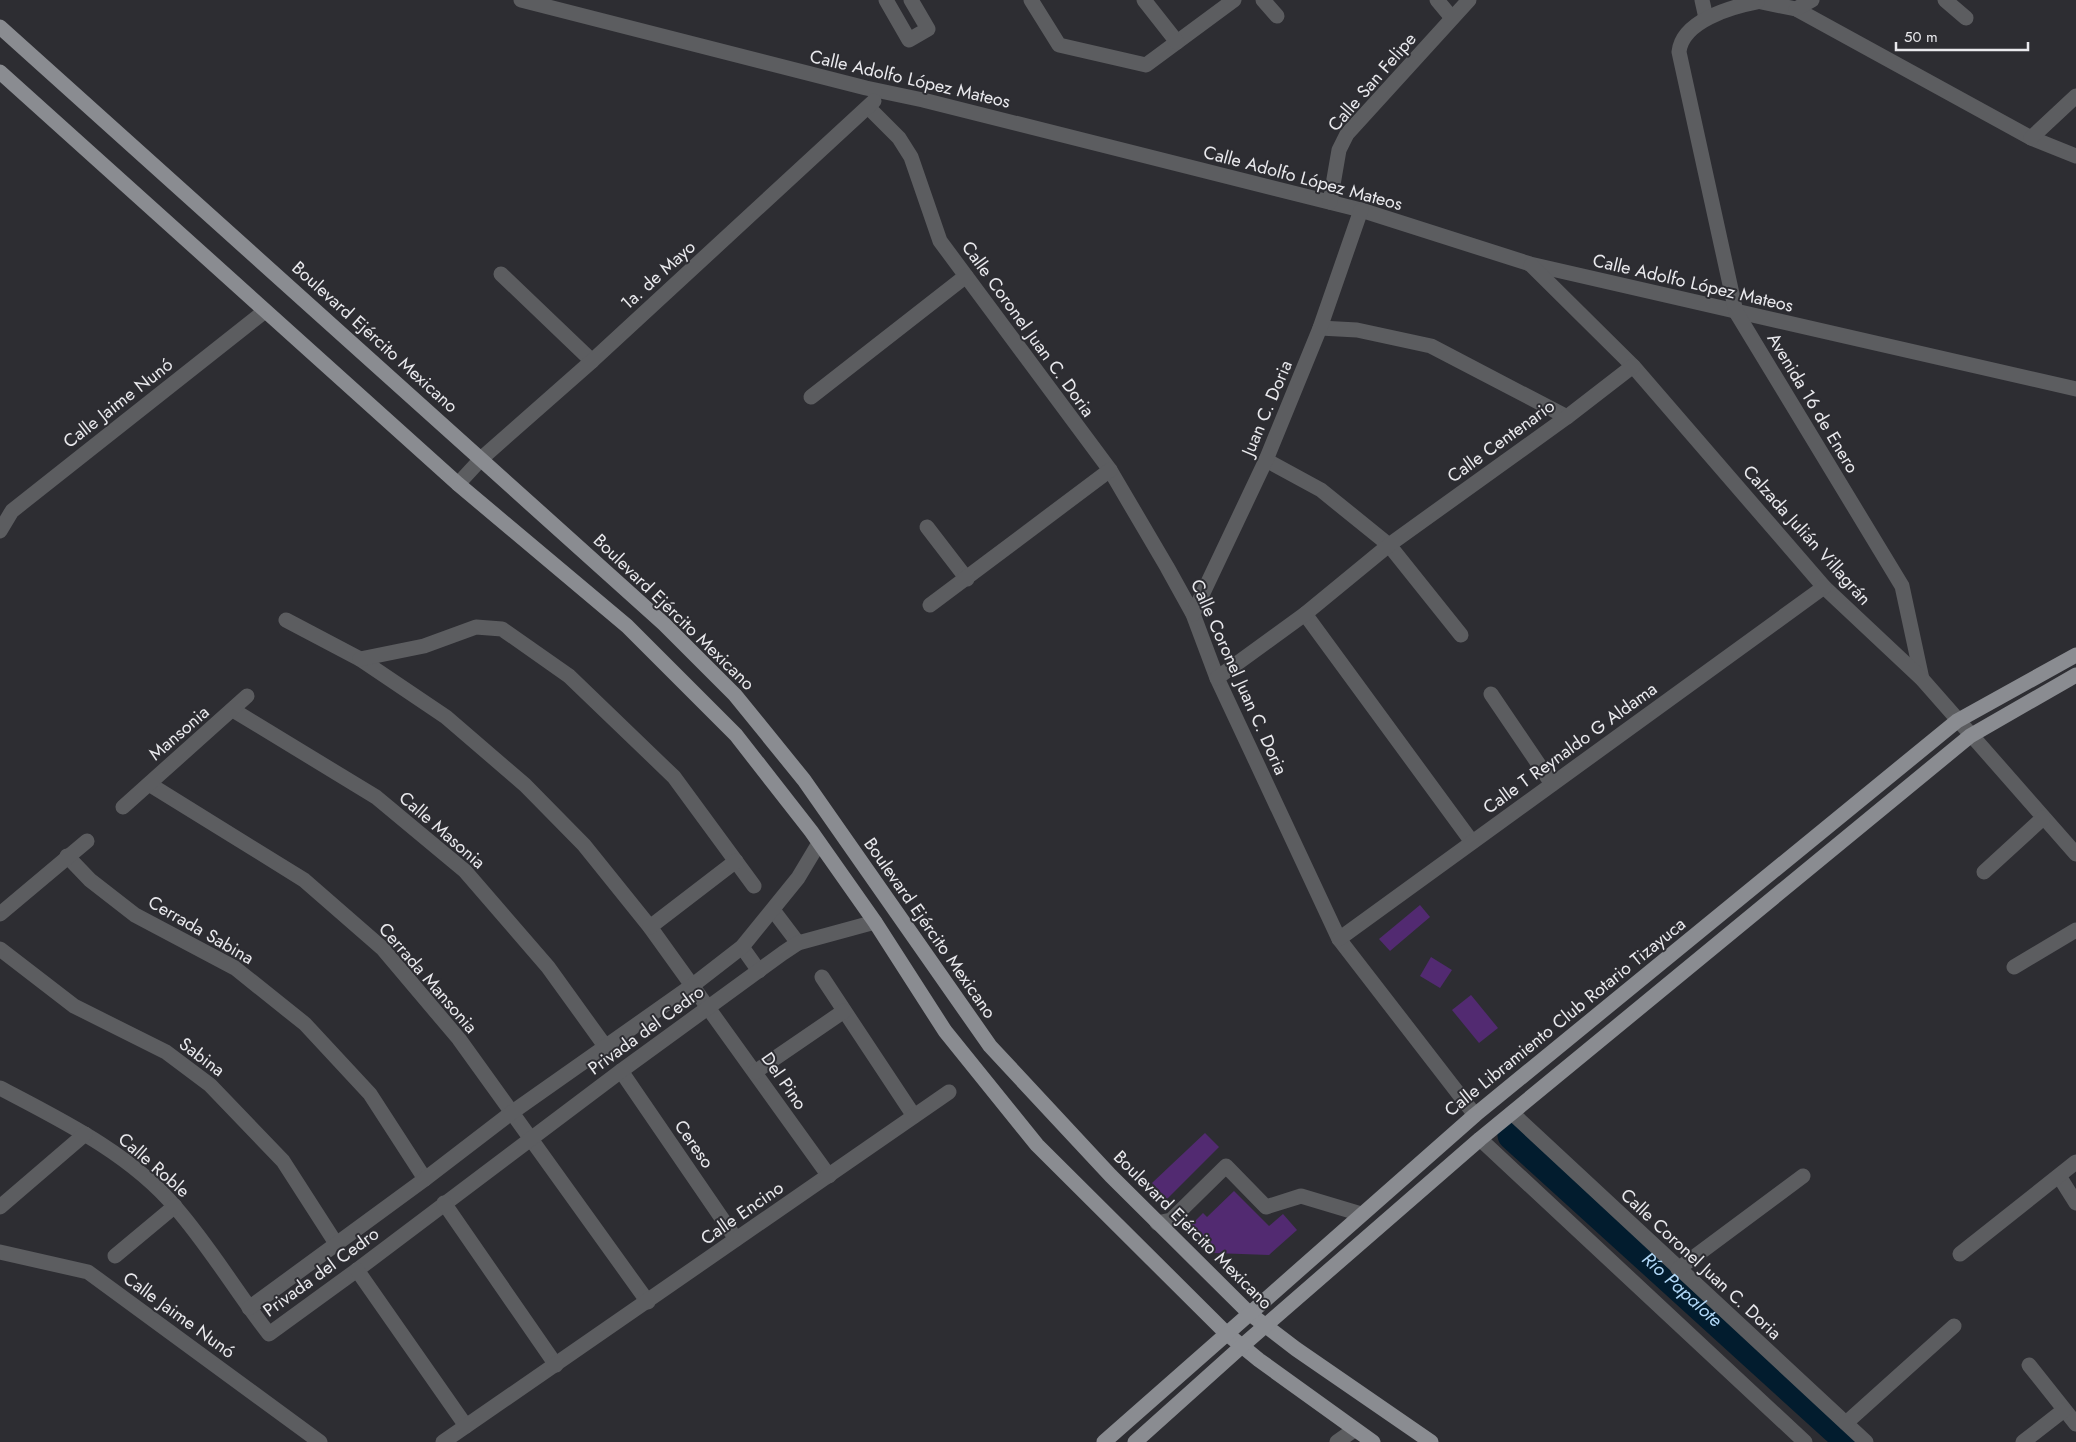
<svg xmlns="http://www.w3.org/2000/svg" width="2076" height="1442" viewBox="0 0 2076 1442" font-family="Jost,sans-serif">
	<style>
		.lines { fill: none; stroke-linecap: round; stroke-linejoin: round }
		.river { stroke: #021c2e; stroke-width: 31 }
		.building { fill: #522a71 }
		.minor { stroke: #5c5d60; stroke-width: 15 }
		.major { stroke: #8a8c91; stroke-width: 15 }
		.labels { text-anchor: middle; stroke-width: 4; stroke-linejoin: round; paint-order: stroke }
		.street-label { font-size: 18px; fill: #e9e9ed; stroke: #2d2d32 }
		.water-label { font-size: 19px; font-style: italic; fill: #b0d7f7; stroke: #2d2d32 }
	</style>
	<rect width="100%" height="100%" fill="#2d2d32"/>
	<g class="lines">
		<path class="river" id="s1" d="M1513 1135 1851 1442"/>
	</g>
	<g class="building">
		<path d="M1420 905 1430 917 1390 951 1379 939Z"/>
		<path d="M1431 957 1452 970 1440 988 1420 976Z"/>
		<path d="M1471 995 1498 1028 1479 1043 1452 1010Z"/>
		<path d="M1205 1133 1219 1147 1167 1199 1152 1183Z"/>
		<path d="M1234 1191 1269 1226 1283 1214 1297 1230 1269 1255 1214 1253 1189 1227 1203 1213 1207 1217Z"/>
	</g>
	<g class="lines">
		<g class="minor">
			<path d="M521 0 866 88 923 100 1361 210 1530 264 2076 389"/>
			<path d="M886 0 909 40 928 29 911 0"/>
			<path d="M1031 0 1059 45 1146 65 1234 0"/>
			<path d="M1144 0 1177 42"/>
			<path d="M1263 0 1277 16"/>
			<path d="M1437 0 1452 18"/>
			<path d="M1702 0 1706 18"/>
			<path d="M1752 0 1796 9 2031 138 2076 156"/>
			<path d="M1945 0 1966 18"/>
			<path d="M1757 2C1731 7 1682 21 1679 52L1736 312 1902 586 1922 679"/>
			<path d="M1796 9 1812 0"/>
			<path d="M869 108 899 138 911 157 940 241 1110 470 1167 567 1193 614 1217 678 1339 939 1475 1115"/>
			<path d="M2031 138 2076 96"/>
			<path d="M1330 202 1339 150 1347 134 1469 0"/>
			<path d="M1531 265 1633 366 1824 587 1922 679 2076 854"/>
			<path d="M501 274 592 361"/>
			<path d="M1320 328 1357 330 1431 346 1567 417"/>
			<path d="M811 397 966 276"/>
			<path d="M1266 460 1321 490 1389 545 1461 635"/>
			<path d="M458 484 482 458 592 361 874 101"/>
			<path d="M927 527 967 579"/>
			<path d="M0 531 12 511 265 311"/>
			<path d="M930 605 1110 470"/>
			<path d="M1193 614 1266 460 1320 328 1361 210"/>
			<path d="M1305 614 1472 842"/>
			<path d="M286 620 360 659 446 717 525 785 584 845 650 927 829 1176"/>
			<path d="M360 659 424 646 476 627 502 629 569 676 674 777 754 886"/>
			<path d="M1217 678 1305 614 1389 545 1567 417 1633 366"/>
			<path d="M1491 694 1552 784"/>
			<path d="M233 710 376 797 465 871 548 967 605 1046"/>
			<path d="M149 784 304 880 382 948 459 1039 648 1302"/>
			<path d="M123 807 247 696"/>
			<path d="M67 856 90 880 135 915 235 968 305 1024 370 1094 425 1179"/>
			<path d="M1984 872 2043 818"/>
			<path d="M773 910 798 943"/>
			<path d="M0 914 87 841"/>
			<path d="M650 927 736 861"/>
			<path d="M1339 939 1824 587"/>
			<path d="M742 947 759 971"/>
			<path d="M0 949 74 1006 166 1052 210 1085 283 1161 337 1245"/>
			<path d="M2014 967 2076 930"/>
			<path d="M822 977 914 1116"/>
			<path d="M621 1071 736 1239"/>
			<path d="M755 1072 844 1011"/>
			<path d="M0 1088C61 1120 131 1154 176 1208 210 1247 237 1293 269 1334L357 1270 621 1071 783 953 798 943 875 922"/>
			<path d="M1512 1113 1866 1442"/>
			<path d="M1480 1139 1805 1442"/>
			<path d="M2059 1176 2076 1203"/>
			<path d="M444 1203 556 1365"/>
			<path d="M0 1207 85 1134"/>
			<path d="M1157 1223 1171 1220 1226 1166 1266 1207 1301 1196 1361 1214"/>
			<path d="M0 1252 88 1272 320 1442"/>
			<path d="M1960 1254 2076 1162"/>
			<path d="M115 1256 175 1206"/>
			<path d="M1678 1269 1803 1176"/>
			<path d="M357 1270 466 1426"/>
			<path d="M249 1308 425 1179 511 1113 693 985 742 947 798 878 819 843"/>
			<path d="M2029 1365 2076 1424"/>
			<path d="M1846 1423 1954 1326"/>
			<path d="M443 1442 949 1092"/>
			<path d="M1337 1442 1354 1430"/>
			<path d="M2023 1442 2064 1410"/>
		</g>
		<g class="major">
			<path d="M0 27 664 624 735 695 804 780 990 1046 1111 1176 1249 1313 1296 1349 1431 1442"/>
			<path d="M0 72 458 484 627 626 736 735 811 831 875 922 945 1031 1037 1145 1226 1333 1259 1360 1373 1442"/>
			<path d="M1104 1442 1475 1115 1957 721 2076 655"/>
			<path d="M1135 1442 1242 1346 1480 1139 1970 736 2076 675"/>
		</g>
	</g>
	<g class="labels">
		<g class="street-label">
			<text transform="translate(910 79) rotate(13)" y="6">Calle Adolfo López Mateos</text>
			<text transform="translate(1372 82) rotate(-49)" y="6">Calle San Felipe</text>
			<text transform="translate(1303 178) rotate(15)" y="6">Calle Adolfo López Mateos</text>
			<text transform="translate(658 275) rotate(-42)" y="6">1a. de Mayo</text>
			<text transform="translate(1693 283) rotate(13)" y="6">Calle Adolfo López Mateos</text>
			<text transform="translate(1028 329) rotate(54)" y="6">Calle Coronel Juan C. Doria</text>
			<text transform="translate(375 337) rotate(42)" y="6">Boulevard Ejército Mexicano</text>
			<text transform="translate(118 403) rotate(-38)" y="6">Calle Jaime Nunó</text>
			<text transform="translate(1813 403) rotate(59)" y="6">Avenida 16 de Enero</text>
			<text transform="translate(1267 408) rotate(-67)" y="6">Juan C. Doria</text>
			<text transform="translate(1501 441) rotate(-36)" y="6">Calle Centenario</text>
			<text transform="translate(1807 535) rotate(48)" y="6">Calzada Julián Villagrán</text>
			<text transform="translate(674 612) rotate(44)" y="6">Boulevard Ejército Mexicano</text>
			<text transform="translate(1239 677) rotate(66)" y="6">Calle Coronel Juan C. Doria</text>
			<text transform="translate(179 733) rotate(-41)" y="6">Mansonia</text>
			<text transform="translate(1570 748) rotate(-36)" y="6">Calle T Reynaldo G Aldama</text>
			<text transform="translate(442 830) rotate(41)" y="6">Calle Masonia</text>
			<text transform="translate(930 928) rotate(55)" y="6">Boulevard Ejército Mexicano</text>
			<text transform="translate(201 930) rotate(30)" y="6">Cerrada Sabina</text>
			<text transform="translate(428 978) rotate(49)" y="6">Cerrada Mansonia</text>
			<text transform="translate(1565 1017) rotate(-39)" y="6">Calle Libramiento Club Rotario Tizayuca</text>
			<text transform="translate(646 1030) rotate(-36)" y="6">Privada del Cedro</text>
			<text transform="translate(202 1057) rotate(37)" y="6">Sabina</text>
			<text transform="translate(784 1081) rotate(55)" y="6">Del Pino</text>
			<text transform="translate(694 1144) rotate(55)" y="6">Cereso</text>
			<text transform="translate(154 1165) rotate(41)" y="6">Calle Roble</text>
			<text transform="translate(742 1213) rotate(-35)" y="6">Calle Encino</text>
			<text transform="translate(1193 1230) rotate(45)" y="6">Boulevard Ejército Mexicano</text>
			<text transform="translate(1701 1264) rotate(43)" y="6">Calle Coronel Juan C. Doria</text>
			<text transform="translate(321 1272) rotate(-36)" y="6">Privada del Cedro</text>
			<text transform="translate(179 1315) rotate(36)" y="6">Calle Jaime Nunó</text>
		</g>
		<g class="water-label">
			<text dy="7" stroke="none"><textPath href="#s1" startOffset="229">Río Papalote</textPath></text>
		</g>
	</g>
	<path d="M1896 42v8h132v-8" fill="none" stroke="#e9e9ed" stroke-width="2.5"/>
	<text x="1904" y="42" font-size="15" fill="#e9e9ed" stroke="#2d2d32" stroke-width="4" paint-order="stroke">50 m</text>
</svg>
